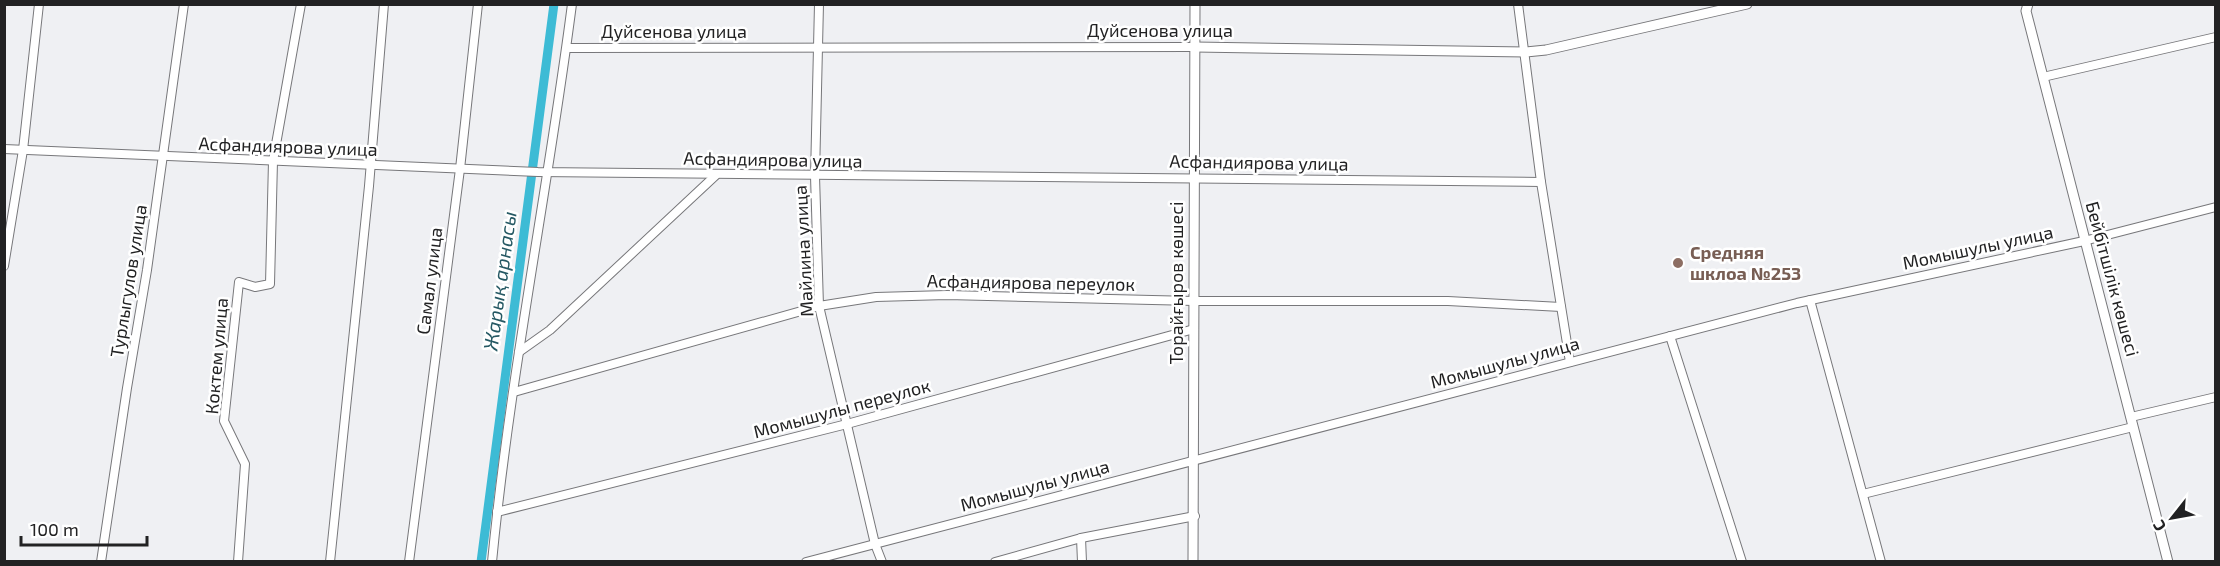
<svg xmlns="http://www.w3.org/2000/svg" width="2220" height="566" viewBox="0 0 2220 566" font-family="'Exo 2',sans-serif">
	<style>
		.lines { fill: none; stroke-linecap: round; stroke-linejoin: round }
		.canal { stroke: #3dbbd5; stroke-width: 9 }
		.minor-casing { stroke: #77777a; stroke-width: 10 }
		.tertiary-casing { stroke: #77777a; stroke-width: 11 }
		.minor { stroke: #fff; stroke-width: 8 }
		.tertiary { stroke: #fff; stroke-width: 9 }
		.education-dot { fill: #8d6e63; stroke: #fff; stroke-width: 2 }
		.labels { text-anchor: middle; stroke-width: 5; stroke-linejoin: round; paint-order: stroke }
		.street-label { font-size: 18px; fill: #222223; stroke: #fff }
		.education-label { font-size: 18px; font-weight: bold; fill: #785e54; stroke: #fff; text-anchor: start }
		.water-label { font-size: 20px; font-style: italic; fill: #265964; stroke: #fff }
	</style>
	<rect width="100%" height="100%" fill="#eff0f3"/>
	<g class="lines">
		<path class="canal" d="M481 562 554 4"/>
		<g class="minor-casing">
			<g id="minor">
				<path d="M819 4 815 176 819 306 875 544 882 562"/>
				<path d="M1518 4 1541 182 1570 362"/>
				<path d="M567 48 1195 47"/>
				<path d="M2043 77 2216 37"/>
				<path d="M4 149 538 172 1541 182"/>
				<path d="M4 266 23 150 39 4"/>
				<path d="M1810 300 1881 562"/>
				<path d="M1670 336 1742 562"/>
				<path d="M519 352 550 330 716 175"/>
				<path d="M514 392 819 306 876 297 947 295 1194 301H1448L1561 307"/>
				<path d="M2131 417 2216 397"/>
				<path d="M1863 494 2133 427"/>
				<path d="M497 512 847 424 1194 329"/>
				<path d="M1081 538 1082 562"/>
				<path d="M101 562 127 388 147 270 184 4"/>
				<path d="M238 562 245 464 224 421 239 282 255 287 270 284 273 161 301 4"/>
				<path d="M330 562 369 186 384 4"/>
				<path d="M409 562 460 169 478 4"/>
				<path d="M492 562C510 375 548 190 572 4"/>
				<path d="M806 562 1797 303 2084 241 2216 207"/>
				<path d="M995 562 1081 538 1195 516"/>
			</g>
		</g>
		<g class="tertiary-casing">
			<g id="tertiary">
				<path d="M2028 4 2026 11 2168 562"/>
				<path d="M1195 47 1526 52 1546 50 1747 4"/>
				<path d="M1193 562 1195 4"/>
			</g>
		</g>
		<use href="#minor" class="minor"/>
		<use href="#tertiary" class="tertiary"/>
	</g>
	<circle class="education-dot" cx="1678" cy="263" r="6"/>
	<g class="labels">
		<g class="street-label">
			<text x="1160" y="37">Дуйсенова улица</text>
			<text x="674" y="38">Дуйсенова улица</text>
			<text transform="translate(288 147) rotate(2)" y="6">Асфандиярова улица</text>
			<text transform="translate(773 160) rotate(1)" y="6">Асфандиярова улица</text>
			<text transform="translate(1259 163) rotate(1)" y="6">Асфандиярова улица</text>
			<text transform="translate(1978 248) rotate(-12)" y="6">Момышулы улица</text>
			<text transform="translate(804 251) rotate(-93)" y="6">Майлина улица</text>
			<text transform="translate(2112 279) rotate(75)" y="6">Бейбітшілік көшесі</text>
			<text transform="translate(129 281) rotate(-81)" y="6">Турлыгулов улица</text>
			<text transform="translate(430 281) rotate(-83)" y="6">Самал улица</text>
			<text transform="translate(1031 283) rotate(1)" y="6">Асфандиярова переулок</text>
			<text transform="translate(1177 283) rotate(-90)" y="6">Торайғыров көшесі</text>
			<text transform="translate(217 356) rotate(-85)" y="6">Коктем улица</text>
			<text transform="translate(1505 363) rotate(-15)" y="6">Момышулы улица</text>
			<text transform="translate(842 409) rotate(-15)" y="6">Момышулы переулок</text>
			<text transform="translate(1035 486) rotate(-15)" y="6">Момышулы улица</text>
		</g>
		<g class="education-label">
			<text x="1690" y="259">Средняя<tspan x="1690" dy="21">шклоа №253</tspan></text>
		</g>
		<g class="water-label">
			<text transform="translate(500 281) rotate(-82)" y="7">Жарық арнасы</text>
		</g>
	</g>
	<rect width="2220" height="566" fill="none" stroke="#222223" stroke-width="12"/>
	<g transform="translate(2172 518) rotate(239)" stroke="#ffffff" stroke-width="4.5" paint-order="stroke">
	<path d="M0-4.5L10 22L0 15L-10 22Z" fill="#222223"/>
	<text y="-9" font-size="16" font-weight="bold" text-anchor="middle" fill="#222223">С</text>
	</g>
	<path d="M21 536v9h126v-9" fill="none" stroke="#222223" stroke-width="3"/>
	<text x="30" y="536" font-size="18" fill="#222223" stroke="#ffffff" stroke-width="4.5" paint-order="stroke">100 m</text>
</svg>
